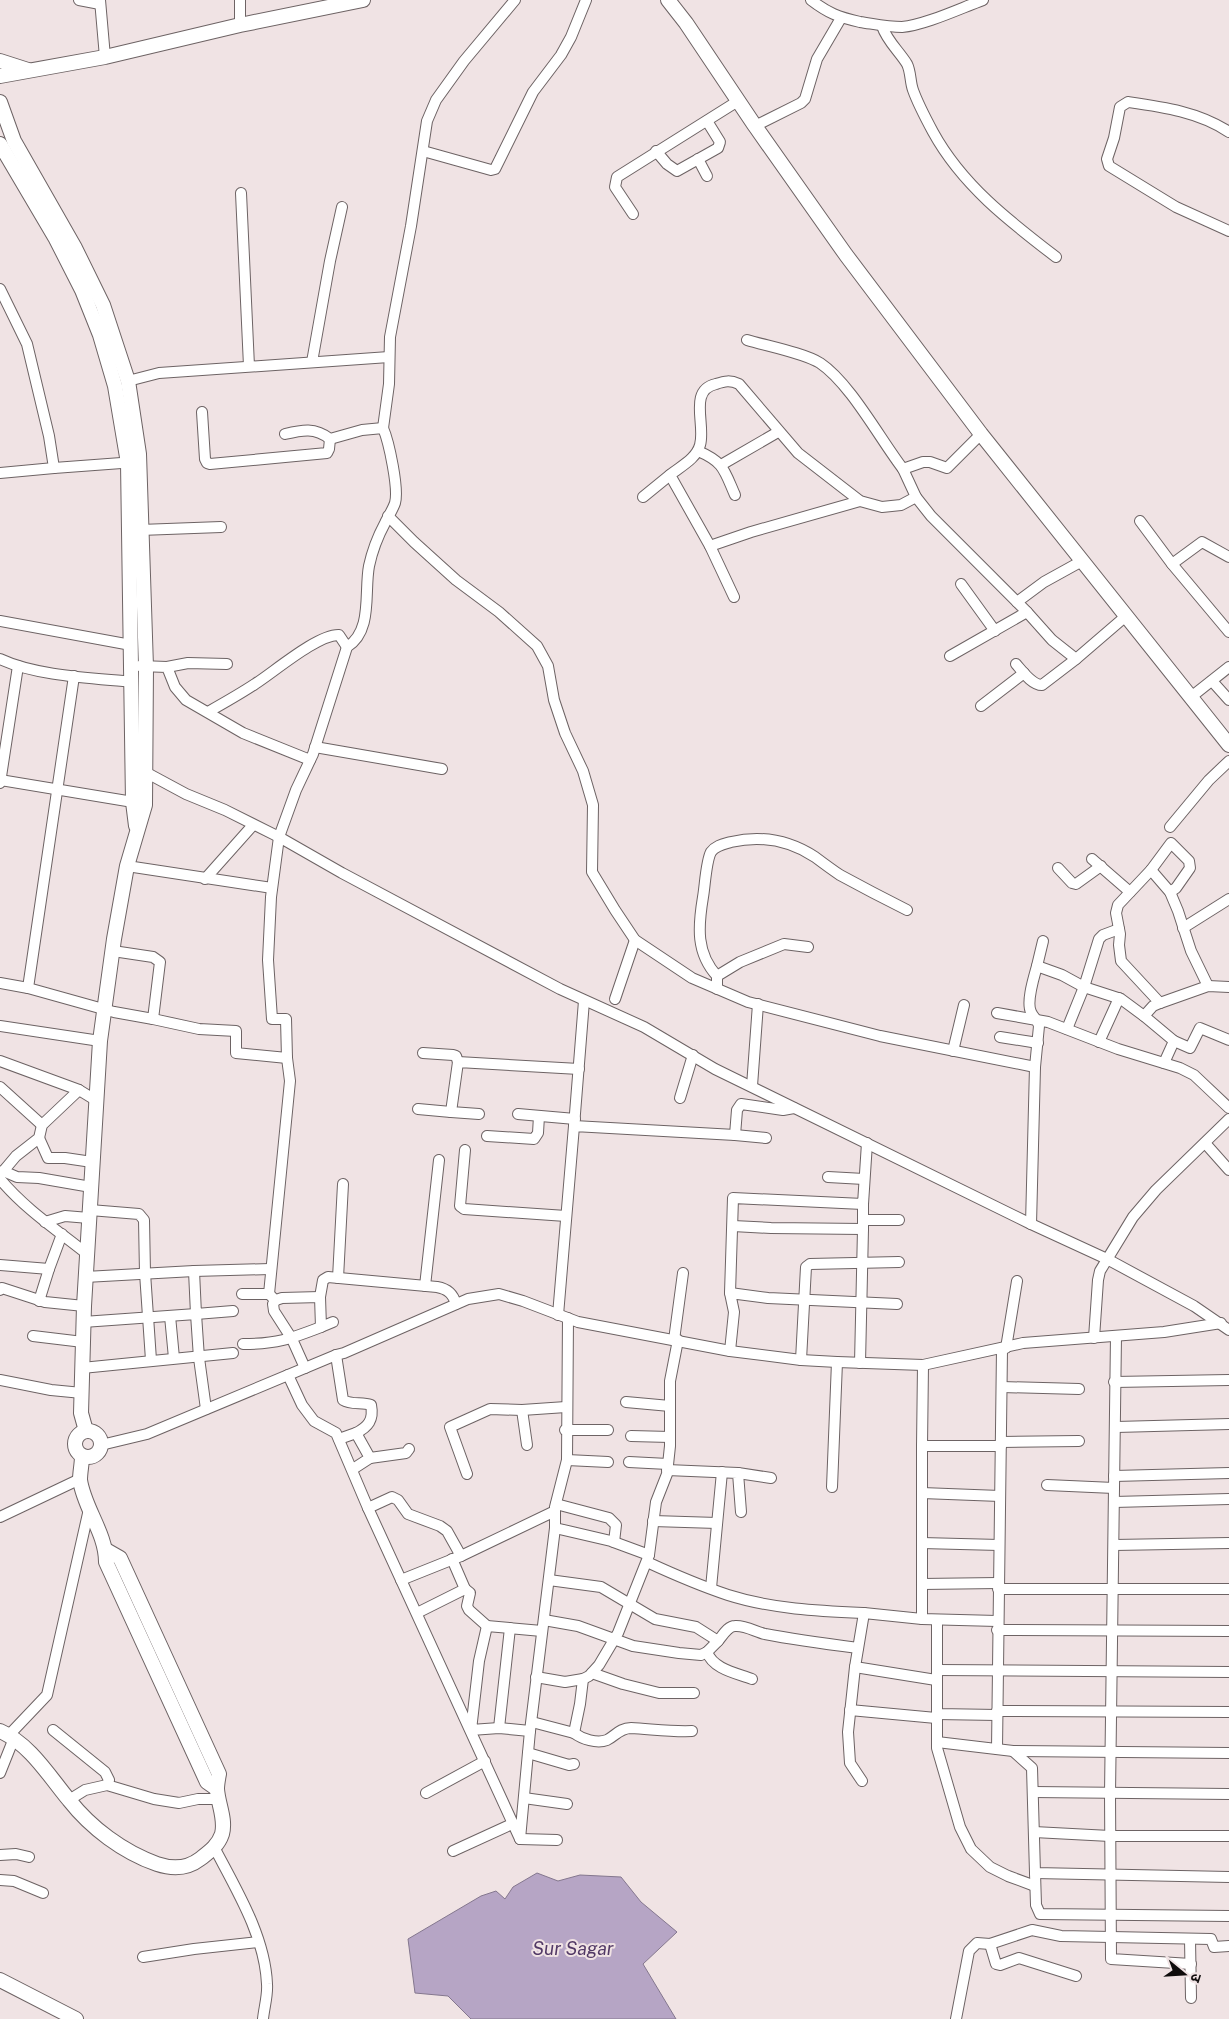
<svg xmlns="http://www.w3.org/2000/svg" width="1229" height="2019" viewBox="0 0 1229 2019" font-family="'Public Sans','Noto Sans Devanagari',sans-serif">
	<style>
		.water { fill: #b6a5c5; stroke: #84778e }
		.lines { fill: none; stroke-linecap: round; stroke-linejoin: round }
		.street-casing { stroke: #6d6364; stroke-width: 12 }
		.secondary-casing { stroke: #6d6364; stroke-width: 16 }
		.street { stroke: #fff; stroke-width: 10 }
		.secondary { stroke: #fff; stroke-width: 14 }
		.labels { text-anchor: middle; stroke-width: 4; stroke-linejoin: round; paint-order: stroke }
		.water-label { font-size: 18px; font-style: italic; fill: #513865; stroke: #f0e3e4 }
	</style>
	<rect width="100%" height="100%" fill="#f0e3e4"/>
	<path class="water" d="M537 1873 558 1881 580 1875 621 1877 641 1902 677 1932 643 1964 676 2019H471L448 1996 415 1993 408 1939 481 1896 496 1891 505 1899 513 1887Z"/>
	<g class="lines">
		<g class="street-casing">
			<g id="street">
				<path d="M79 0 100 4"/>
				<path d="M100 0 105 57"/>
				<path d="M240 0V25"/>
				<path d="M811 0C828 13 838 17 860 22 874 24 887 27 902 27 925 25 961 8 983 0"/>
				<path d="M882 26C887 41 899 51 907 64 911 72 910 82 913 90 918 104 926 119 933 132 962 185 1009 221 1056 257"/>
				<path d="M755 126 801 103 805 99 817 59 841 18"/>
				<path d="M1229 132C1199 112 1163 107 1128 102L1120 107 1114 138 1107 159 1109 166 1176 207 1229 231"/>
				<path d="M423 151 491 170 495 169 533 92 561 55 571 37 586 0"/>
				<path d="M656 151 667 164 677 171 718 148 720 142 707 121"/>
				<path d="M698 159 707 176"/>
				<path d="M241 193 249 366"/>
				<path d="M633 214 615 187 617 177 738 101"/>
				<path d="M0 289 27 344 49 436 54 468 135 462"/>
				<path d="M747 340C767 346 804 353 820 363 850 383 880 439 903 469L923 462H930L947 468 981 434"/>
				<path d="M312 362 330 261 342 207"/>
				<path d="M128 381 159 373 389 357"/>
				<path d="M202 412 205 459 207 463 210 464 327 453 329 449 330 439"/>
				<path d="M383 428 389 384 390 337 411 226 427 121 436 100 464 61 515 0"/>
				<path d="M698 451C724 462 724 470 735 495"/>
				<path d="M721 465 778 432"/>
				<path d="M0 473 54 468"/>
				<path d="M643 497 670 475"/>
				<path d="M916 497 931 516 1017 602 1044 582 1082 561"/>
				<path d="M388 516 414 542 456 580 499 612 537 646 548 666 554 700 565 733 583 771 593 805 592 872 615 910 635 940 692 978 748 1002 880 1036 1035 1067 1031 1224"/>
				<path d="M1140 521 1172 564 1229 632"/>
				<path d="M140 530 221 527"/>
				<path d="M710 546 751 532 860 501"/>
				<path d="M1172 564 1202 542 1229 557"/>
				<path d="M961 584 995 631"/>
				<path d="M734 597 710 546 670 475C681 466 696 459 700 445 706 425 688 390 716 384 725 381 730 380 739 384L798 453 860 501 882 507 901 505 916 497 903 469"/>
				<path d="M1027 612 1052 640 1076 659"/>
				<path d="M0 621 131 645"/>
				<path d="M950 656 1027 612 1017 602"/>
				<path d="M0 659C36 676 92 678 132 682"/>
				<path d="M1016 664C1023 672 1032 685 1042 685L1076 659 1126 616"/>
				<path d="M140 666 167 667 175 687 186 700 243 733 310 760"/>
				<path d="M167 667 188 663 227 664"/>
				<path d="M74 676 28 988 114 1012 153 1019 160 962 153 957 113 951"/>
				<path d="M1212 681 1229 700"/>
				<path d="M1191 697 1229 667"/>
				<path d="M981 706 1024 673"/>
				<path d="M208 712C224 703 240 694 255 684 274 672 318 634 339 635L347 647"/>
				<path d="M315 747 442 769"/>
				<path d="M147 773 186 794 225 810 279 837 296 790 313 754 347 647C373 631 364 592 369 566 372 552 378 536 385 523 388 517 393 509 395 503 399 489 389 442 383 428L362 430 330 439C315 427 302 430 285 434"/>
				<path d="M0 780 133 802"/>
				<path d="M0 783 18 666"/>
				<path d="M1170 827 1209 780 1229 761"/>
				<path d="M1092 859 1130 892"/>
				<path d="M127 866 272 888"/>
				<path d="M1058 868 1072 883 1076 884 1101 866"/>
				<path d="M1151 870 1171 843 1189 861 1190 868 1176 888 1170 892"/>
				<path d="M205 879 253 825"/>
				<path d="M1183 928 1229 899"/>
				<path d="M1037 966 1043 941"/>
				<path d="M717 976 740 962 784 944 808 947"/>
				<path d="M0 983 28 988"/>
				<path d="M717 989V976C696 953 698 927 703 897 705 886 706 861 711 852 716 845 724 844 731 842 761 835 789 840 815 857 823 863 831 869 840 875 862 887 885 899 907 910"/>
				<path d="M615 999 635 940"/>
				<path d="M1160 1003 1121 961 1119 945 1120 934 1116 913 1118 905 1151 870 1170 892 1178 911 1191 951 1208 986"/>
				<path d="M997 1013 1048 1022 1118 1049 1180 1068 1194 1075 1229 1108"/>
				<path d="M1144 1016 1174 1041 1164 1063"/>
				<path d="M153 1019 199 1029 236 1031V1053L287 1058 286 1019H272L268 960 271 897 279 837 342 873 560 989 644 1027 715 1069 1031 1224 1107 1259 1194 1306 1229 1330"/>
				<path d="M0 1026 100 1041"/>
				<path d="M1067 1029 1084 987 1099 939 1103 935 1119 929"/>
				<path d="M1000 1037 1038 1043"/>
				<path d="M1174 1041 1190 1048 1200 1028 1229 1040"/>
				<path d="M1099 1042 1119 998"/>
				<path d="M953 1051 964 1005"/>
				<path d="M423 1053 453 1055 456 1056 458 1062"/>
				<path d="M0 1061 79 1090 97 1101"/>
				<path d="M1035 1067 1039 1026C1038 1020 1033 1017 1031 1012 1026 1002 1034 977 1037 966L1062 975 1084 987 1121 999 1144 1016 1153 1006 1160 1003 1208 986 1229 987"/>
				<path d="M752 1086 758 1004"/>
				<path d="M0 1087 42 1125"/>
				<path d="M680 1098 693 1055"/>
				<path d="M418 1109 451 1112"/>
				<path d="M479 1114 451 1112 458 1062 579 1069"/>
				<path d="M518 1114 575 1119"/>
				<path d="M574 1126 584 1001"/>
				<path d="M735 1135 766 1138"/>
				<path d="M487 1136 534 1139 538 1133 539 1116"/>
				<path d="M39 1138 48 1158H65L92 1162"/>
				<path d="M1205 1143 1229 1170"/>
				<path d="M465 1150 460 1206 464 1209 566 1216"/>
				<path d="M3 1171 17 1177 39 1178 91 1187"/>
				<path d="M0 1175 16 1156 39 1138 42 1125 79 1090"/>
				<path d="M828 1177 864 1179"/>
				<path d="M0 1179C25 1209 57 1230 87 1254"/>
				<path d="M90 1210 139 1214 144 1220 145 1273 151 1360"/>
				<path d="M864 1220H899"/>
				<path d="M45 1222 65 1216 89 1218"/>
				<path d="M733 1226 771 1228 863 1229V1204"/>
				<path d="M0 1265 49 1269 39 1301"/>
				<path d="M49 1269 62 1234"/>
				<path d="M194 1271 196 1314 233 1311"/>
				<path d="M85 1277 194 1271 270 1269"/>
				<path d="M338 1278 343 1184"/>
				<path d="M425 1286 439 1160"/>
				<path d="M0 1290 2 1288 45 1302 84 1306"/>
				<path d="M730 1293 733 1198 863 1204 867 1143"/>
				<path d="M242 1294H269L273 1298"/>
				<path d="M269 1294 290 1081 287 1058"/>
				<path d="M320 1297 323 1280 328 1277 437 1287C448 1289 453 1294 456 1304"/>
				<path d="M558 1315 574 1126 735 1135 737 1110 741 1104 783 1110 794 1108"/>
				<path d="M170 1316 174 1358"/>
				<path d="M83 1322 196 1314 199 1358 206 1409"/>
				<path d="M33 1336 83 1342"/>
				<path d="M1116 1336 1110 1794 1111 1959 1191 1964"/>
				<path d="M1094 1338 1098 1280 1100 1271 1133 1217 1156 1190 1229 1119"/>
				<path d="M674 1340 683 1273"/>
				<path d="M243 1344C277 1344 290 1339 321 1327"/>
				<path d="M1006 1348 1017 1281"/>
				<path d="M730 1351 734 1312 730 1293 768 1298 897 1304"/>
				<path d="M336 1355 343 1400C351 1405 362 1402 371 1405 374 1420 368 1427 356 1433"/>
				<path d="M801 1360 806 1267 810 1264 899 1262"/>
				<path d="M860 1363 863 1229"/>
				<path d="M923 1365 922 1446H1001"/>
				<path d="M82 1368 233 1353"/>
				<path d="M305 1368 292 1339 274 1311 273 1304 276 1300 282 1298 320 1297 321 1327 333 1322"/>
				<path d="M288 1375 302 1405 314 1421 336 1433 368 1508 520 1839 530 1731 555 1528V1507L567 1460 568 1318"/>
				<path d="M0 1380 51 1390 82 1393"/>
				<path d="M1114 1382 1229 1380"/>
				<path d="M1002 1387 1079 1389"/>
				<path d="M626 1402 670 1406"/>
				<path d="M522 1410 527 1445"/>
				<path d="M1116 1427 1229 1424"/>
				<path d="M565 1430H608"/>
				<path d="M631 1436 670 1437"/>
				<path d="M339 1439 356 1433 370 1458 353 1469"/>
				<path d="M1001 1442 1079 1441"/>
				<path d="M101 1445 147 1434 336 1355 344 1353 468 1299 499 1294 523 1301 578 1322 730 1351 801 1360 837 1362 923 1365 1023 1343 1164 1332 1221 1323"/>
				<path d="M922 1446V1619L997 1621"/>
				<path d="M370 1458 406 1453 409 1449"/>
				<path d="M567 1460 608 1462"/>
				<path d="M629 1462 668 1464"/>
				<path d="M667 1470 738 1473 741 1512"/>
				<path d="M738 1473 771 1478"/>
				<path d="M467 1474 450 1427 490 1409 522 1410 566 1407"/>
				<path d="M1114 1476 1229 1473"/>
				<path d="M1047 1485 1114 1488"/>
				<path d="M832 1487 837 1362"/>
				<path d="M922 1493 1000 1496"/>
				<path d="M1114 1502 1229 1499"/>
				<path d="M556 1504 609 1518 616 1525 614 1542"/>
				<path d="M368 1508 392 1497 398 1500 408 1514 440 1526 447 1531 461 1556"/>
				<path d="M0 1517 80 1479"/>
				<path d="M653 1521 717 1523"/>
				<path d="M555 1528 611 1541 649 1555"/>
				<path d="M922 1543 999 1545"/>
				<path d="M1114 1545 1229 1543"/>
				<path d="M647 1562C673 1574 701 1586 728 1595 772 1609 819 1611 864 1613"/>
				<path d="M401 1580 461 1556 555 1511"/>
				<path d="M549 1580 601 1587 655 1619 696 1627 718 1641C723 1635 728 1626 735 1626 745 1625 756 1632 765 1634 796 1640 827 1644 858 1648"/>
				<path d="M922 1584 998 1583"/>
				<path d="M711 1588 722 1472"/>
				<path d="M465 1589 470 1593 467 1606 469 1610 487 1626"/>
				<path d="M998 1589H1229"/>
				<path d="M417 1613 465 1589 452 1559"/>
				<path d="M922 1619 864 1613 855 1667 936 1680"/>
				<path d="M544 1620 578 1626 633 1646 679 1653 701 1655 707 1652 718 1641"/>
				<path d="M937 1620V1714L997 1715"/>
				<path d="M997 1630 1229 1631"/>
				<path d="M707 1652C713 1669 736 1673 752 1679"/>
				<path d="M855 1667 848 1732 850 1763 862 1781"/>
				<path d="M937 1670 1229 1672"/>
				<path d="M592 1673 623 1684 659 1693H694"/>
				<path d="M536 1677 565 1682 583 1679 589 1676 599 1665 618 1633 649 1555 656 1502 667 1474 670 1446V1381L678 1340"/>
				<path d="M850 1710 936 1718"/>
				<path d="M997 1711 1229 1712"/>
				<path d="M937 1714V1748L960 1827 971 1849 990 1867 1008 1876 1035 1886"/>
				<path d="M532 1722 574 1733 580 1704 583 1679"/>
				<path d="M499 1728 510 1628"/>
				<path d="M53 1730 105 1772 109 1780 107 1785"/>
				<path d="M530 1731 499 1728 471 1730 479 1661 487 1626 542 1631"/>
				<path d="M574 1733C582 1739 597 1744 607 1740 615 1736 620 1728 631 1728 651 1729 672 1732 692 1731"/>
				<path d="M9 1735 47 1695 89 1509"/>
				<path d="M937 1742 1013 1751 1229 1753"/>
				<path d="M997 1749 1002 1349"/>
				<path d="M1013 1751 1032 1768 1035 1873 1229 1877"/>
				<path d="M528 1753 569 1765 574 1764"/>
				<path d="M0 1773 14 1738"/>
				<path d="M1033 1792 1229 1794"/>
				<path d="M426 1793 485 1761"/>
				<path d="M524 1798 567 1804"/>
				<path d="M69 1800 85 1790 107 1785 154 1799 179 1803 198 1799H219"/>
				<path d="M1034 1832 1110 1836H1229"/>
				<path d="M520 1839 557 1840"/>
				<path d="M214 1847C236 1889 265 1936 267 1984 268 1995 264 2008 263 2019"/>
				<path d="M453 1851 512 1824"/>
				<path d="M0 1855 16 1854 29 1857"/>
				<path d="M1035 1873 1036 1905 1040 1914 1229 1916"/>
				<path d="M0 1880 14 1881 43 1893"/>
				<path d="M1190 1939 1191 1998"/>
				<path d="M990 1944 996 1964 1000 1965 1019 1958 1076 1976"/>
				<path d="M143 1957 194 1949 258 1942"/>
				<path d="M956 2019 969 1951 977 1943 990 1944 1032 1930 1061 1936 1211 1939 1214 1947 1229 1946"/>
			</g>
		</g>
		<g class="secondary-casing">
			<g id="secondary">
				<path d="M668 0 686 23 755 126 846 255 981 434 1229 745"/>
				<path d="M0 61 28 70"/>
				<path d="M0 76 105 57 240 25 363 0"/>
				<path d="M0 102 14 141 75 248 103 305 128 381 139 454 146 667 145 805 127 866 114 939 100 1041 84 1306 81 1413 86 1431"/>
				<path d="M0 144 56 239 82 290 100 335 115 386 128 463 133 802 136 826"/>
				<circle cx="88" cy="1444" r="13"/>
				<path d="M82 1456C82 1464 80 1472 80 1480 84 1508 106 1533 106 1562L207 1782 217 1789"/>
				<path d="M0 1731C30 1744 49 1776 69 1800 91 1828 123 1852 157 1864 172 1869 187 1869 200 1859 209 1852 218 1846 222 1834 226 1819 218 1804 217 1789 217 1784 218 1779 219 1774L120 1558 106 1550"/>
				<path d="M0 1980 76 2019"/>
			</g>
		</g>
		<use href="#street" class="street"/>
		<use href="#secondary" class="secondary"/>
	</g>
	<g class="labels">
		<g class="water-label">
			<text x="573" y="1955">Sur Sagar</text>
		</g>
	</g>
	<g transform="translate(1184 1974) rotate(108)" stroke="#f0e3e4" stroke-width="4" paint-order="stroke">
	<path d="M0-4L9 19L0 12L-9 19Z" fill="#0f0c0c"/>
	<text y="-8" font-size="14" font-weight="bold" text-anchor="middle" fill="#0f0c0c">उ</text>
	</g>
</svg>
